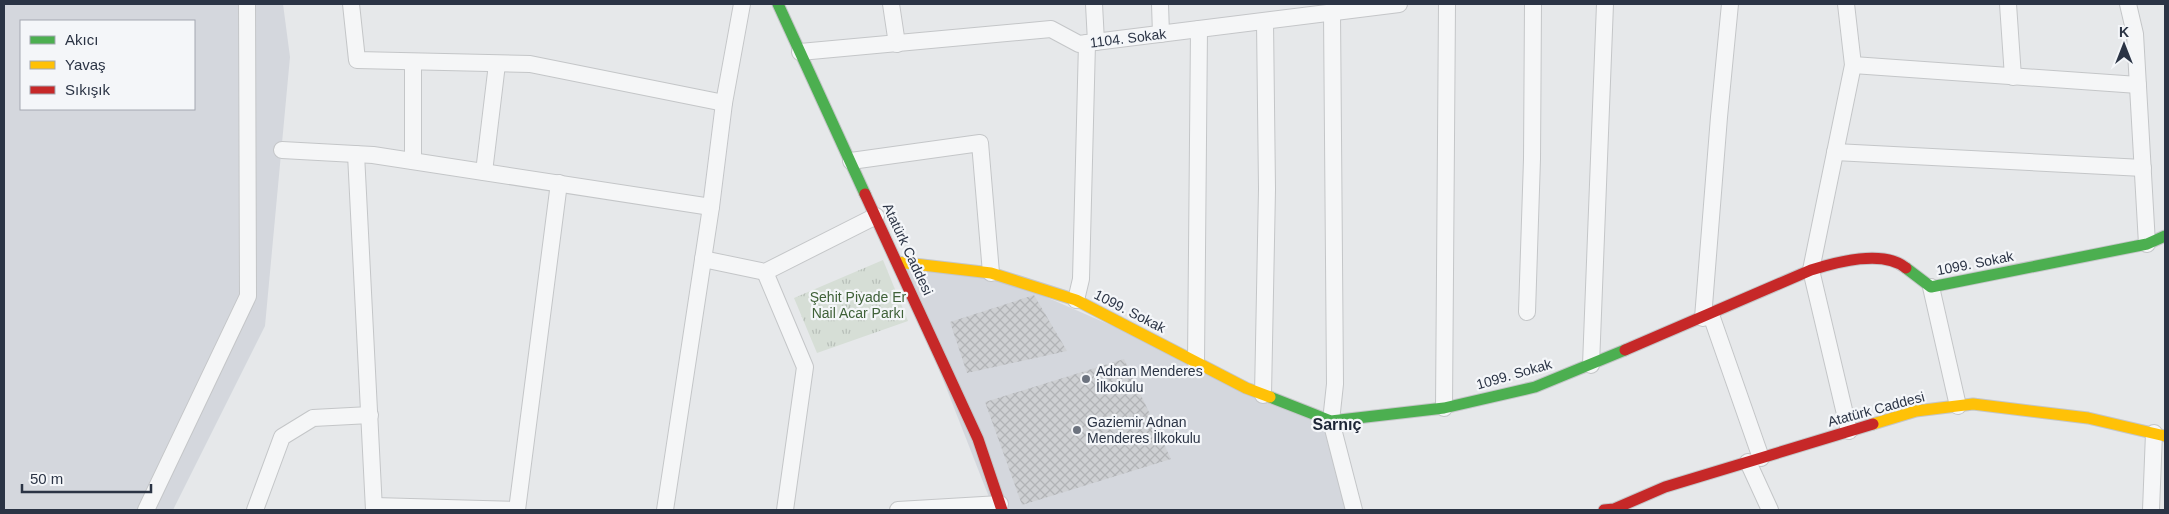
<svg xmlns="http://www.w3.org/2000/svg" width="2169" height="514" viewBox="0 0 2169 514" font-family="Helvetica,sans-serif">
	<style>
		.built { fill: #d4d7dd; fill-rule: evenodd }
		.grass { fill: url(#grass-tufts) }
		.building { fill: url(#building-cross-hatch) }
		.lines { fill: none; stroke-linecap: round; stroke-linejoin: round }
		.street-casing { stroke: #c4c6c8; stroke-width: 18 }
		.fast-casing { stroke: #c4c6c8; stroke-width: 13 }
		.slow-casing { stroke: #c4c6c8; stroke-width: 13 }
		.jam-casing { stroke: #c4c6c8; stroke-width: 13 }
		.street { stroke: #f5f6f7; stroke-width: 16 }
		.fast { stroke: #4caf50; stroke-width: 11 }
		.slow { stroke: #ffc107; stroke-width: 11 }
		.jam { stroke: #c62828; stroke-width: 11 }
		.poi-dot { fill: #6c737f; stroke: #f4f6f9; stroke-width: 2 }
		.labels { text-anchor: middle; stroke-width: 4.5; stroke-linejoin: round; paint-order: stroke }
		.street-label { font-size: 14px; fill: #2b3445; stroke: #f4f6f9 }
		.park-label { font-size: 14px; fill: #3f6138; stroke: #f4f6f9 }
		.poi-label { font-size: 14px; fill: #2b3445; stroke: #f4f6f9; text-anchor: start }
		.quarter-label { font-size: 16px; font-weight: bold; fill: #1d2536; stroke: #f4f6f9 }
	</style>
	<defs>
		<pattern id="grass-tufts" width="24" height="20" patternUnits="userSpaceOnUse" patternTransform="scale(1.25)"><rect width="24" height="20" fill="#d6ded6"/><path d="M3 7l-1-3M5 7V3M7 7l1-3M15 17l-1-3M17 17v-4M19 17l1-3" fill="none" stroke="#b8bfb9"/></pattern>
		<pattern id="building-cross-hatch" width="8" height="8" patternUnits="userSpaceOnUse" patternTransform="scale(1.25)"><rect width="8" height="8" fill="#ced0d3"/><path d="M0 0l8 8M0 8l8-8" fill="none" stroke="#b1b3b6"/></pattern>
	</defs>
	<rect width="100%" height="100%" fill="#e6e8ea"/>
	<g class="built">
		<path d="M4 4H283L290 57 265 326 173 510H4ZM21 21H194V109H21Z"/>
		<path d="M897 262 991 273 1331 421 1354 510H994Z"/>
	</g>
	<path class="grass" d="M883 260 908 321 817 353 794 298Z"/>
	<g class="building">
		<path d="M1034 295 1067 351 967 373 950 322Z"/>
		<path d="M1124 359 1171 459 1022 505 985 402Z"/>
	</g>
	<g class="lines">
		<g class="street-casing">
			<g id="street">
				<path d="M351 4 357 60 530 64 724 103"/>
				<path d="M891 4 897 44"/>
				<path d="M1094 4 1096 42"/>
				<path d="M1160 4 1161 34"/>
				<path d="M1846 4 1853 65 1811 270 1849 431"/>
				<path d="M2008 4 2013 77"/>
				<path d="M2128 4 2135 34 2147 244"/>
				<path d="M1332 13 1335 384 1331 421 1354 510"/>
				<path d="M800 52 1051 29 1079 44 1399 4"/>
				<path d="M1853 65 2138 85"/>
				<path d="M282 150 373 155 711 207"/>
				<path d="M1835 152 2143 168"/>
				<path d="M356 154 374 510"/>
				<path d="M413 161V62"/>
				<path d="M851 161 980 143 991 273"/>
				<path d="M484 172 497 64"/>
				<path d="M703 259 765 272 876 216"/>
				<path d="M765 272 805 367 785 510"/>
				<path d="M1931 287 1958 406"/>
				<path d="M1076 300 1081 279 1087 43"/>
				<path d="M1527 312 1532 159 1533 4"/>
				<path d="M1711 315 1761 458"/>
				<path d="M1703 318 1719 117 1730 4"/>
				<path d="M1196 363 1199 29"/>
				<path d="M1591 365 1605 4"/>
				<path d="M1263 395 1267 189 1265 22"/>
				<path d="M1444 408 1447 4"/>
				<path d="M1748 462 1770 510"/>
				<path d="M374 506 515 510"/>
				<path d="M146 510 248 296 247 4"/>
				<path d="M255 510 282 437 313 418 370 415"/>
				<path d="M517 510 559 183"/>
				<path d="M665 510 711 207 724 103 742 4"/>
				<path d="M898 510 1000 504"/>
				<path d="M2151 510 2154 433"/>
			</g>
		</g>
		<g class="fast-casing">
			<g id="fast">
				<path d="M778 4 865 194"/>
				<path d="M1906 268 1931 287 2147 244 2165 236"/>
				<path d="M1270 397 1331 421 1444 408 1535 387 1625 350"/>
			</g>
		</g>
		<g class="slow-casing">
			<g id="slow">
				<path d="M897 262 991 273 1076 300 1246 388 1270 397"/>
				<path d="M1873 424 1916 411 1973 404 2088 418 2165 436"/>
			</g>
		</g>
		<g class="jam-casing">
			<g id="jam">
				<path d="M865 194 978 439 1002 510"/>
				<path d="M1625 350 1811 270C1837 262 1883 249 1906 268"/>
				<path d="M1604 510 1614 509 1665 487 1873 424"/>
			</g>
		</g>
		<use href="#street" class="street"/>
		<use href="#fast" class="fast"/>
		<use href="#slow" class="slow"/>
		<use href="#jam" class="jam"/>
	</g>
	<g class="poi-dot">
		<circle cx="1086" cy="379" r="5"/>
		<circle cx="1077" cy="430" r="5"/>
	</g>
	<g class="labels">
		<g class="street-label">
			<text transform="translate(1128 38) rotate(-7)" y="5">1104. Sokak</text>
			<text transform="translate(908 249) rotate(65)" y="5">Atatürk Caddesi</text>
			<text transform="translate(1975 263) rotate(-11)" y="5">1099. Sokak</text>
			<text transform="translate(1130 311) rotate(27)" y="5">1099. Sokak</text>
			<text transform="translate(1514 374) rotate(-16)" y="5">1099. Sokak</text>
			<text transform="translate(1876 409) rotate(-15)" y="5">Atatürk Caddesi</text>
		</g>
		<g class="park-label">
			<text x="858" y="302">Şehit Piyade Er<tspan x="858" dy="16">Nail Acar Parkı</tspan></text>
		</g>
		<g class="poi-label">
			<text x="1096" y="376">Adnan Menderes<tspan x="1096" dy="16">İlkokulu</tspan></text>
			<text x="1087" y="427">Gaziemir Adnan<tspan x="1087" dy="16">Menderes İlkokulu</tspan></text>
		</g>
		<g class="quarter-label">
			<text x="1337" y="430">Sarnıç</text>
		</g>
	</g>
	<rect width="2169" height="514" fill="none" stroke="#2b3445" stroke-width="10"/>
	<rect x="20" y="20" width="175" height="90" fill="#f4f6f9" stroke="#a4a8b1"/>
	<rect x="30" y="36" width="25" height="8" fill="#4caf50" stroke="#a4a8b1"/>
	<text x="65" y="45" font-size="15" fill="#2b3445">Akıcı</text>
	<rect x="30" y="61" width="25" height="8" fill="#ffc107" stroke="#a4a8b1"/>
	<text x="65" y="70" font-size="15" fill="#2b3445">Yavaş</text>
	<rect x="30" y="86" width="25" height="8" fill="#c62828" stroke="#a4a8b1"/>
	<text x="65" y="95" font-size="15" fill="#2b3445">Sıkışık</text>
	<g transform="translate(2124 45)" stroke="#f4f6f9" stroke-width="4" paint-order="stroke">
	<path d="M0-4L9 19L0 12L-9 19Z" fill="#2b3445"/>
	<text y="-8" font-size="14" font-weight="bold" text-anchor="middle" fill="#2b3445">K</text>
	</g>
	<path d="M22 484v8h129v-8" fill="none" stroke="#2b3445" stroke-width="2.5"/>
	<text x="30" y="484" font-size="15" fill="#2b3445" stroke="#f4f6f9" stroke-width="4" paint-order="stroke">50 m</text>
</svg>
